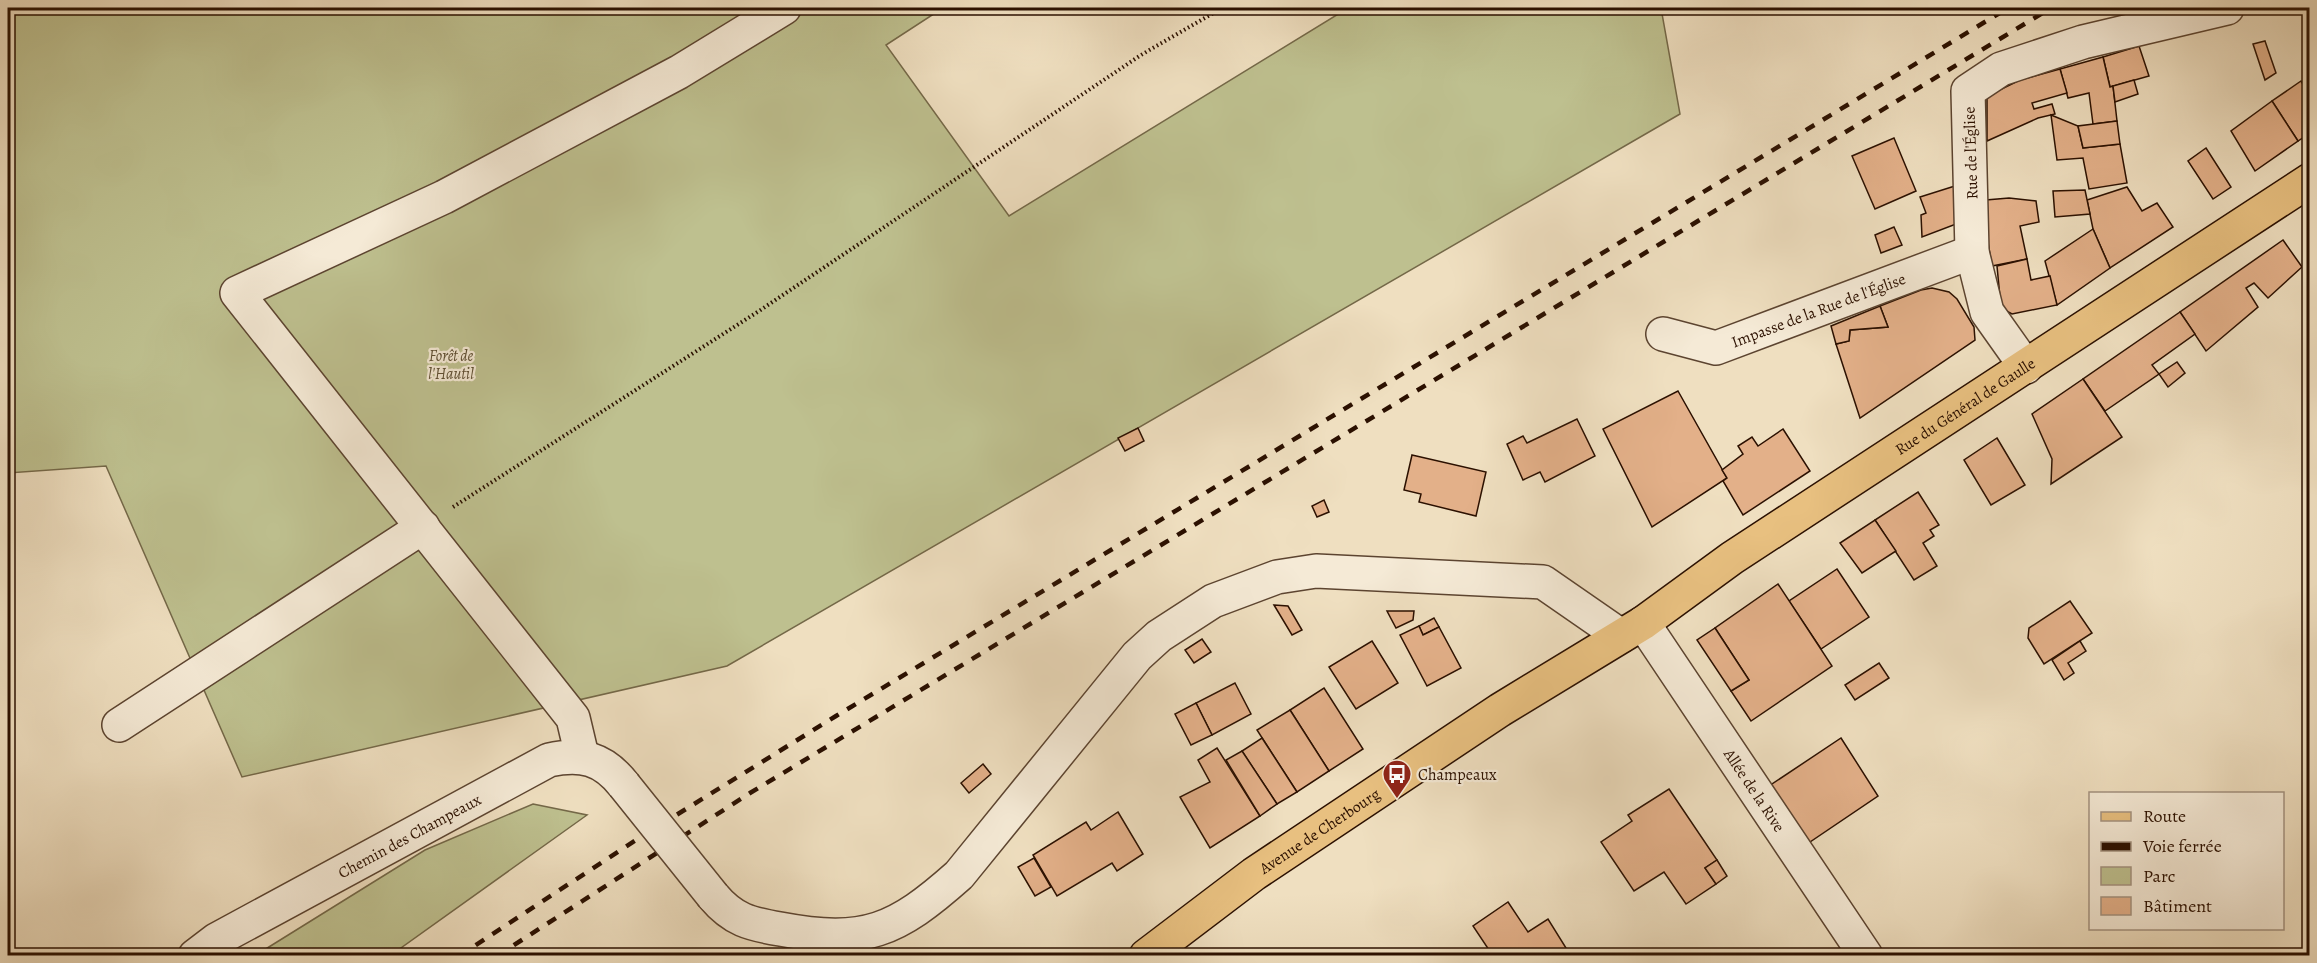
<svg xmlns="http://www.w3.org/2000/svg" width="2317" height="963" viewBox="0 0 2317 963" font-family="Alegreya,serif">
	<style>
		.green { fill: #bec08f; stroke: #746848; stroke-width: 1.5 }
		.building { fill: #e3b089; stroke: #2b1000; stroke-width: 1.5 }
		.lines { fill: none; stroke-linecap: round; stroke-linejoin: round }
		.minor-casing { stroke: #5c4430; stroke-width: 36 }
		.major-casing { stroke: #2b1000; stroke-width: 36 }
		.path { stroke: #2b1000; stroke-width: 4; stroke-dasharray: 1.5 3; stroke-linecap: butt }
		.minor { stroke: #f5ead6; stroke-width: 33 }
		.major { stroke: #e8c080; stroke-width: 33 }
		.rail { stroke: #2b1000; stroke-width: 4.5; stroke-dasharray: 10 10; stroke-linecap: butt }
		.minor-bridge-casing { stroke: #5c4430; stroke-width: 36; stroke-linecap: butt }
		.minor-bridge { stroke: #f5ead6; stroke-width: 33 }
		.labels { text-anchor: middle; stroke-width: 4.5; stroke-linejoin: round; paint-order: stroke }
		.street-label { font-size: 16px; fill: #2b1000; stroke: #f5ead6 }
		.park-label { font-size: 16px; font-style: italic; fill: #5e4e32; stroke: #f5ead6 }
		.poi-label { font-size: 16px; fill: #2b1000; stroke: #f5ead6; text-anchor: start }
	</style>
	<rect width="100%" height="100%" fill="#efdfc0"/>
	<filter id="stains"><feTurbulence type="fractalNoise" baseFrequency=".00333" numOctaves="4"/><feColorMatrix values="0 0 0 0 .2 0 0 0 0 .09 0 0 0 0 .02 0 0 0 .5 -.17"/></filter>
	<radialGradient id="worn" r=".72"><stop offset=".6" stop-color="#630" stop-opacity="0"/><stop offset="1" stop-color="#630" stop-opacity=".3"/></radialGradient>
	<g class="green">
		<path d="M8 8H943L886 45 1009 216 1348 8H1661L1680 114 727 666 242 777 106 466 8 473Z"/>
		<path d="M533 804 587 815 391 955H256L425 850Z"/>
	</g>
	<g class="building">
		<path d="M2265 41 2276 73 2265 80 2253 44Z"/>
		<path d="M2139 46 2149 76 2110 87 2103 57Z"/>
		<path d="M2103 57 2110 87 2113 86 2117 121 2093 124 2089 93 2068 98 2060 69Z"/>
		<path d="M2060 69 2067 93 2032 103 2034 109 2052 104 2055 114 2038 118 1987 141V96L2020 80Z"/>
		<path d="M2134 80 2138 94 2115 102 2113 86Z"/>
		<path d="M2301 81 2310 96V133L2298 141 2272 101Z"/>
		<path d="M2272 101 2298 141 2255 171 2231 131Z"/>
		<path d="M2051 115 2078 126 2083 148 2120 144 2127 183 2089 189 2083 158 2057 160Z"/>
		<path d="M2117 121 2120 144 2083 148 2078 126Z"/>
		<path d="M1894 138 1916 191 1875 209 1852 156Z"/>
		<path d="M2206 148 2231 187 2213 199 2188 161Z"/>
		<path d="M1958 185 1964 221 1922 237 1921 215 1926 213 1920 197Z"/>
		<path d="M2127 187 2142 211 2157 203 2173 227 2110 268 2093 229 2087 200Z"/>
		<path d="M2085 190 2090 214 2055 217 2053 191Z"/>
		<path d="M2009 198 2036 201 2039 222 2020 226 2027 259 1992 266 1984 219 1986 200Z"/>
		<path d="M1894 227 1902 245 1881 253 1875 235Z"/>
		<path d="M2093 229 2110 268 2057 305 2045 261Z"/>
		<path d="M2283 240 2302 267 2268 298 2254 283 2246 288 2258 307 2206 351 2180 312Z"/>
		<path d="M2027 259 2031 280 2050 276 2057 305 2012 314 2001 308 1997 266Z"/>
		<path d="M1932 288 1949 292 1957 299 1974 327 1975 340 1860 418 1836 344 1849 341 1850 330 1888 327 1880 306 1921 290Z"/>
		<path d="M1880 306 1888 327 1850 330 1849 341 1836 344 1831 326Z"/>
		<path d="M2180 312 2195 334 2152 365 2159 374 2105 411 2083 379Z"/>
		<path d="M2177 362 2185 373 2168 387 2159 374Z"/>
		<path d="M2083 379 2122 437 2051 484 2052 459 2032 414Z"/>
		<path d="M1678 391 1727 478 1652 527 1603 429Z"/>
		<path d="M1577 419 1595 456 1545 482 1540 472 1523 480 1507 444 1523 436 1527 443Z"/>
		<path d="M1138 428 1144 441 1125 451 1118 438Z"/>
		<path d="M1783 429 1810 471 1743 515 1723 481 1727 478 1722 470 1743 454 1738 446 1752 437 1758 446Z"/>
		<path d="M1997 438 2025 485 1991 505 1964 460Z"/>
		<path d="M1412 455 1486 472 1476 516 1419 502 1421 494 1404 490Z"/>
		<path d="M1918 492 1939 525 1930 530 1934 536 1923 543 1937 566 1914 580 1875 520Z"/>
		<path d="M1324 500 1329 512 1317 517 1312 506Z"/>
		<path d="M1875 520 1896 551 1862 573 1840 543Z"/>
		<path d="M1837 569 1869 617 1821 649 1789 601Z"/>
		<path d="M1778 584 1832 666 1751 721 1731 691 1749 680 1715 628Z"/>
		<path d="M2070 601 2092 633 2044 664 2028 638 2029 628Z"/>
		<path d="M1274 605 1288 606 1302 630 1292 635Z"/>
		<path d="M1387 611H1414L1413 620 1396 628Z"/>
		<path d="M1434 618 1439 627 1423 635 1419 626Z"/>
		<path d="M1419 626 1423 635 1439 627 1461 668 1427 686 1400 635Z"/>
		<path d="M1715 628 1749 680 1731 691 1697 640Z"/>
		<path d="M1202 639 1211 652 1194 663 1185 650Z"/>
		<path d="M1372 641 1398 683 1356 709 1329 667Z"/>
		<path d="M2080 641 2086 651 2068 663 2074 673 2064 680 2052 660Z"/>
		<path d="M1879 663 1889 678 1855 700 1845 685Z"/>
		<path d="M1235 683 1251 714 1212 735 1196 703Z"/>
		<path d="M1324 688 1363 749 1329 771 1290 710Z"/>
		<path d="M1196 703 1212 735 1191 745 1175 714Z"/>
		<path d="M1290 710 1329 771 1297 792 1257 730Z"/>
		<path d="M1262 738 1297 792 1277 804 1242 751Z"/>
		<path d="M1841 738 1878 796 1807 844 1769 786Z"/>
		<path d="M1217 748 1260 816 1210 848 1180 797 1210 782 1198 760Z"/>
		<path d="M1242 751 1277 804 1260 816 1226 760Z"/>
		<path d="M983 764 991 774 969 793 961 783Z"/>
		<path d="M1669 789 1717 860 1705 868 1716 884 1686 904 1664 872 1634 891 1601 842 1632 821 1628 815Z"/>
		<path d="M1118 812 1143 854 1117 871 1112 863 1057 896 1033 855 1086 822 1091 830Z"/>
		<path d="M1034 858 1051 887 1035 896 1018 867Z"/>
		<path d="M1717 860 1727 876 1716 884 1705 868Z"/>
		<path d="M1508 902 1528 932 1548 919 1571 956H1493L1473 926Z"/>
	</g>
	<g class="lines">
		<g class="minor-casing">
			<g id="minor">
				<path id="s1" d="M1663 334 1716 348 1972 252"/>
				<path d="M2026 367 1987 312 1972 252 1968 91 2001 69 2083 42 2227 8"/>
				<path id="s2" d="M1643 623 1866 956"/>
				<path d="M119 725 423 527"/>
				<path d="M582 756 573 718 237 293 444 197 679 72 784 8"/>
				<path d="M713 896C733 920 750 924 780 929 865 945 896 931 959 875L1137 656 1159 636 1213 601 1277 577 1316 571 1543 582 1621 636"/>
				<path id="s3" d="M195 956 216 940 549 760C581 753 603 758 624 785"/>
			</g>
		</g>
		<g class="major-casing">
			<g id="major">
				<path id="s4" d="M1146 956 1254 874 1500 710 1643 623 1732 558 2310 180"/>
			</g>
		</g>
		<path class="path" d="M453 507 759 311 1141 55 1222 8"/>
		<use href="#minor" class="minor"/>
		<use href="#major" class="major"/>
		<g class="rail">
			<path d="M459 956 636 840 836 716 2008 8"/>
			<path d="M497 956 750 793 2051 8"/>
		</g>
		<g class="minor-bridge-casing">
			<path id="minor-bridge" d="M624 785 713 896"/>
		</g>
		<use href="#minor-bridge" class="minor-bridge"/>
	</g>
	<defs>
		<g id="bus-pin" transform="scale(1.5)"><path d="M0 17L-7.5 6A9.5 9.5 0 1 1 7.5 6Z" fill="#8f2418" stroke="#f5ead6"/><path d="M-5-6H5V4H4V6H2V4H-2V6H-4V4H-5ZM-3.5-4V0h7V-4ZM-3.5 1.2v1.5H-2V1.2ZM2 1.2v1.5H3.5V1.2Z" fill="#fff"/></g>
	</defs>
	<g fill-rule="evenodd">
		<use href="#bus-pin" x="1397" y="774"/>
	</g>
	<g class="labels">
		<g class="street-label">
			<text transform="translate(1970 153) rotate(-92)" y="6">Rue de l'Église</text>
			<text dy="6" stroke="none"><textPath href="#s1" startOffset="164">Impasse de la Rue de l'Église</textPath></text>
			<text dy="6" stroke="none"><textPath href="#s4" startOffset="987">Rue du Général de Gaulle</textPath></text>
			<text dy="6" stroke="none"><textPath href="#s2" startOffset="201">Allée de la Rive</textPath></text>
			<text dy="6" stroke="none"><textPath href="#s4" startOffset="214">Avenue de Cherbourg</textPath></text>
			<text dy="6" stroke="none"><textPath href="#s3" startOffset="246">Chemin des Champeaux</textPath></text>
		</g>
		<g class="park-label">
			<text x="451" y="361">Forêt de<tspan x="451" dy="18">l'Hautil</tspan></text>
		</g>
		<g class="poi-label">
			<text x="1418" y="780">Champeaux</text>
		</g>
	</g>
	<rect width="2317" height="963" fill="none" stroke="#efdfc0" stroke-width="30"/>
	<rect x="9" y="9" width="2299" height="945" fill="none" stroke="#2b1000" stroke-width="3"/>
	<rect x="15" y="15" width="2287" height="933" fill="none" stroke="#2b1000" stroke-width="1.5"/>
	<rect x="2089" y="792" width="195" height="138" fill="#f5ead6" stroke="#a49380" stroke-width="1.5"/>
	<rect x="2101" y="812" width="30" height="9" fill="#e8c080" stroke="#a49380" stroke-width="1.5"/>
	<text x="2143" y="822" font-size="18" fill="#2b1000">Route</text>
	<rect x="2101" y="842" width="30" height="9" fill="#2b1000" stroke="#a49380" stroke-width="1.5"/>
	<text x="2143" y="852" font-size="18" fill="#2b1000">Voie ferrée</text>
	<rect x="2101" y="867" width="30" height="18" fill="#bec08f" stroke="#a49380" stroke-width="1.5"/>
	<text x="2143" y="882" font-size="18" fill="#2b1000">Parc</text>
	<rect x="2101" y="897" width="30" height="18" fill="#e3b089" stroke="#a49380" stroke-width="1.5"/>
	<text x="2143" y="912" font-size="18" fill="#2b1000">Bâtiment</text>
	<rect width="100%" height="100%" filter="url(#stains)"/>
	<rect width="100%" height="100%" fill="url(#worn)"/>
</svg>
